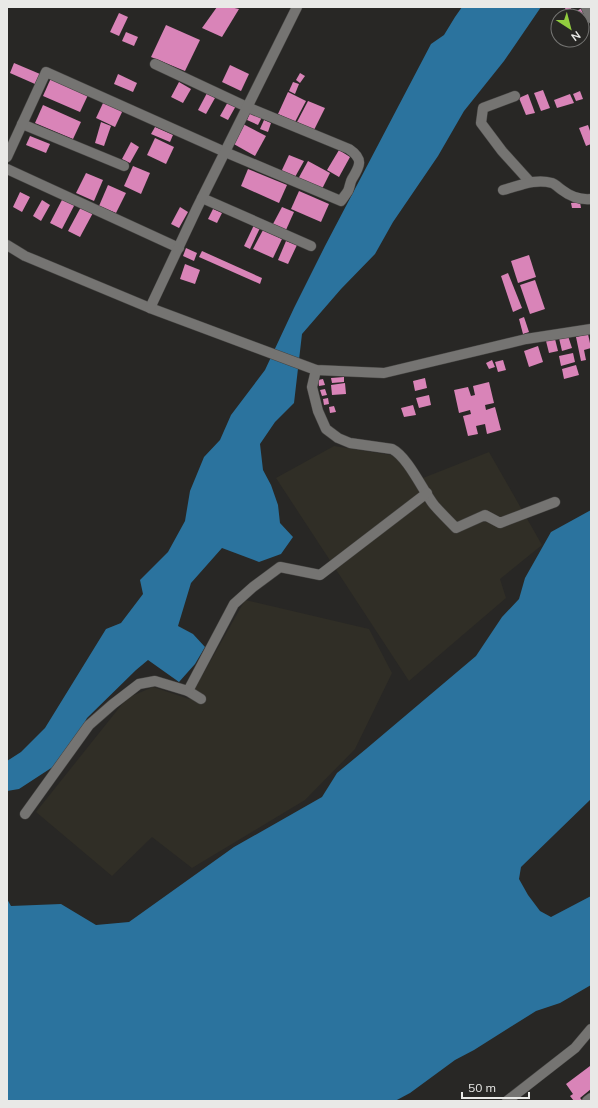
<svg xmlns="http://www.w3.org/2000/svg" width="598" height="1108" viewBox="0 0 598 1108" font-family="Mulish,sans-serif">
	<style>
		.built { fill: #302e26 }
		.water { fill: #2b739e }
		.building { fill: #d984b8 }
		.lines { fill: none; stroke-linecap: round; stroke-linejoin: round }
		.minor-casing { stroke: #454442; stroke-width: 11 }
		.minor { stroke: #757472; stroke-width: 10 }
	</style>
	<rect width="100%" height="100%" fill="#282725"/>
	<g class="built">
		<path d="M334 446 391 455 423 478 489 452 542 545 500 579 506 598 409 681 276 478Z"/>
		<path d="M245 600 369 629 392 673 355 749 305 800 192 868 152 837 112 876 36 812 127 698 153 687 189 699Z"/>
	</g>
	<g class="water">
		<path d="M462 7H541L504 61 464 111 438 156 393 222 375 254 341 289 302 334 294 403 275 422 260 444 263 470 271 485 278 505 280 523 293 537 281 554 259 562 222 548 191 583 178 626 193 634 205 647 195 664 179 682 148 660 136 670 87 718 65 759 19 789 7 791V761L21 752 45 728 106 629 121 623 143 594 140 580 168 552 185 521 190 491 204 457 220 440 231 415 265 370 294 308 325 246 431 44 444 35 455 17Z"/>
		<path d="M591 510V799L521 867 519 879 528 895 540 911 551 917 591 896V985L560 1003 536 1011 474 1050 455 1060 410 1093 395 1101H7V899L11 906 61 904 96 925 129 922 234 847 322 797 337 773 366 749 476 656 502 617 519 599 525 578 551 532Z"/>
	</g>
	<g class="building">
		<path d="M217 7H230L239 9 222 37 202 28Z"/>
		<path d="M568 7H570L572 10 567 12 565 8Z"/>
		<path d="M582 8 587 17 582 19V16H577L575 12Z"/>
		<path d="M564 12 567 16H561L560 14Z"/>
		<path d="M119 13 128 17 119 36 110 32Z"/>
		<path d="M166 25 200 40 185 71 151 57Z"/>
		<path d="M126 32 138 37 134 46 122 41Z"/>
		<path d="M14 63 40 74 35 84 10 73Z"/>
		<path d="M230 65 249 74 241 91 222 82Z"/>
		<path d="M300 73 305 76 300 83 296 80Z"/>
		<path d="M118 74 137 83 133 92 114 84Z"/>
		<path d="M51 78 88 95 80 112 43 96Z"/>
		<path d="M179 82 191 89 183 103 171 97Z"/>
		<path d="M293 82 299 84 295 94 289 91Z"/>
		<path d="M543 90 550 108 541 111 534 93Z"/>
		<path d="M580 91 583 99 576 101 573 94Z"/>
		<path d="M288 92 306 101 295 122 278 114Z"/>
		<path d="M207 93 215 98 206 114 198 110Z"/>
		<path d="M528 94 535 113 526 115 519 98Z"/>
		<path d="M570 94 574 103 557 108 554 100Z"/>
		<path d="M229 100 237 104 228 120 220 116Z"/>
		<path d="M104 101 123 110 115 127 96 118Z"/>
		<path d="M308 101 325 108 314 130 297 122Z"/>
		<path d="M43 105 81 122 73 139 35 123Z"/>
		<path d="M250 112 262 117 258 125 247 120Z"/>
		<path d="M264 120 271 123 268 132 260 129Z"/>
		<path d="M101 122 111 126 104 146 95 143Z"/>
		<path d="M243 124 266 136 255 156 232 143Z"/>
		<path d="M588 125 591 134V144L586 146 579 128Z"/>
		<path d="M155 127 173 135 170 142 151 134Z"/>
		<path d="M30 136 50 144 46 153 26 145Z"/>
		<path d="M155 138 174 147 166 164 147 155Z"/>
		<path d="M131 142 139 147 130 163 122 159Z"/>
		<path d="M339 150 350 157 339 177 327 170Z"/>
		<path d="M289 155 304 161 295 177 281 172Z"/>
		<path d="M308 161 330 173 320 193 297 181Z"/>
		<path d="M133 166 150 173 141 194 124 186Z"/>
		<path d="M248 169 287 185 279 203 241 186Z"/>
		<path d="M86 173 103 180 94 201 76 193Z"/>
		<path d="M108 185 126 193 116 213 99 206Z"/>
		<path d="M299 191 329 204 321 222 291 209Z"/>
		<path d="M20 192 30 197 22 212 13 207Z"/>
		<path d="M64 196 76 202 62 229 50 223Z"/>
		<path d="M42 200 50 205 41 221 33 216Z"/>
		<path d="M580 202 581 208H572L571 203Z"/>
		<path d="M82 205 94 211 80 237 68 231Z"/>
		<path d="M180 207 188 212 179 228 171 224Z"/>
		<path d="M282 207 294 212 286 230 273 224Z"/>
		<path d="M213 209 222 213 217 223 208 219Z"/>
		<path d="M254 225 260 228 250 249 244 246Z"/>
		<path d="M263 230 282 239 273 258 253 249Z"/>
		<path d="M286 241 297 245 288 264 278 260Z"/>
		<path d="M186 248 197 253 194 261 183 256Z"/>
		<path d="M202 251 262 278 260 284 199 257Z"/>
		<path d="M529 255 536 277 518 283 511 261Z"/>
		<path d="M185 264 200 270 195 284 180 279Z"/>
		<path d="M508 273 522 308 513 312 501 276Z"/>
		<path d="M535 280 545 309 530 314 520 285Z"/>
		<path d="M524 317 529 332 523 334 519 319Z"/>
		<path d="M588 334 591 348 584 350 586 360 581 361 576 337Z"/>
		<path d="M568 336 572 348 562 351 559 338Z"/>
		<path d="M555 339 558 351 549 353 546 341Z"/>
		<path d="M538 346 543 362 529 367 524 351Z"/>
		<path d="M573 353 575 362 561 366 559 356Z"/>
		<path d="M492 360 495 367 489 369 486 363Z"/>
		<path d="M503 360 506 370 498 372 495 362Z"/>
		<path d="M576 365 579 375 564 379 562 369Z"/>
		<path d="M344 377V382L332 383 331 378Z"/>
		<path d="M425 378 427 388 415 391 413 381Z"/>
		<path d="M323 379 325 385 319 386 318 380Z"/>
		<path d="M489 382 494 403 485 405 486 410 495 407 501 430 487 434 485 424 476 426 478 434 468 436 463 416 471 414 470 410 459 413 454 390 468 387 471 396 475 395 473 386Z"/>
		<path d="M345 383 346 394 332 395 331 385Z"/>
		<path d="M325 389 327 395 322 396 320 390Z"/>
		<path d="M429 395 431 405 419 408 416 398Z"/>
		<path d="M328 398 329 404 324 405 323 399Z"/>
		<path d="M413 405 416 415 404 417 401 408Z"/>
		<path d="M334 406 336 412 330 413 329 407Z"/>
		<path d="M590 1066 591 1067V1089L580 1098 583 1101H574L570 1096 573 1094 566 1084Z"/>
	</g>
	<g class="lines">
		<g class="minor-casing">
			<g id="minor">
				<path d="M586 7 591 18"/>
				<path d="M515 96 483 108 481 123 502 151 530 182"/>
				<path d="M22 124 124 166"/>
				<path d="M7 157 46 72 225 152 341 201C343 198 346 194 348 191 350 187 350 182 352 179 360 166 364 159 349 149L247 107 155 64"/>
				<path d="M7 169 179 248"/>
				<path d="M503 190C519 186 535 178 552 183 555 184 559 188 562 190 571 197 580 200 591 199"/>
				<path d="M202 198 311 246"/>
				<path d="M7 245 25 256 150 308 316 370 384 373 526 339 591 329"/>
				<path d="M150 308 197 208 297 7"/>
				<path d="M316 370 312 387 318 411 326 429 338 438 350 443 392 449C408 457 423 491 434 505 441 513 448 520 456 528L485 515 500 523 555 502"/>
				<path d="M188 691 201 699"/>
				<path d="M25 814 89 725 113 704 139 684 155 681 188 691 234 604 253 587 280 567 320 575 427 493"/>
				<path d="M507 1101 575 1048 591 1029"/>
				<path d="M587 1101 591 1098"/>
			</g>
		</g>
		<use href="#minor" class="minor"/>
	</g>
	<rect width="598" height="1108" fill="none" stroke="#e9e9e7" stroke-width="16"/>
	<g transform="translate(570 28) rotate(144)"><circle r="19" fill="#282725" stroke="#757573"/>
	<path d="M0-3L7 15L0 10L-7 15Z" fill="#92cd3f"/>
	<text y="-6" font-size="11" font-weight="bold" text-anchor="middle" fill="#e9e9e7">N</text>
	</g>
	<path d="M462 1092v6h67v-6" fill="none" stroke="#e9e9e7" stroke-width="2"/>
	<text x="468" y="1092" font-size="12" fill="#e9e9e7" stroke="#282725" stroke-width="3" paint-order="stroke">50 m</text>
</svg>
